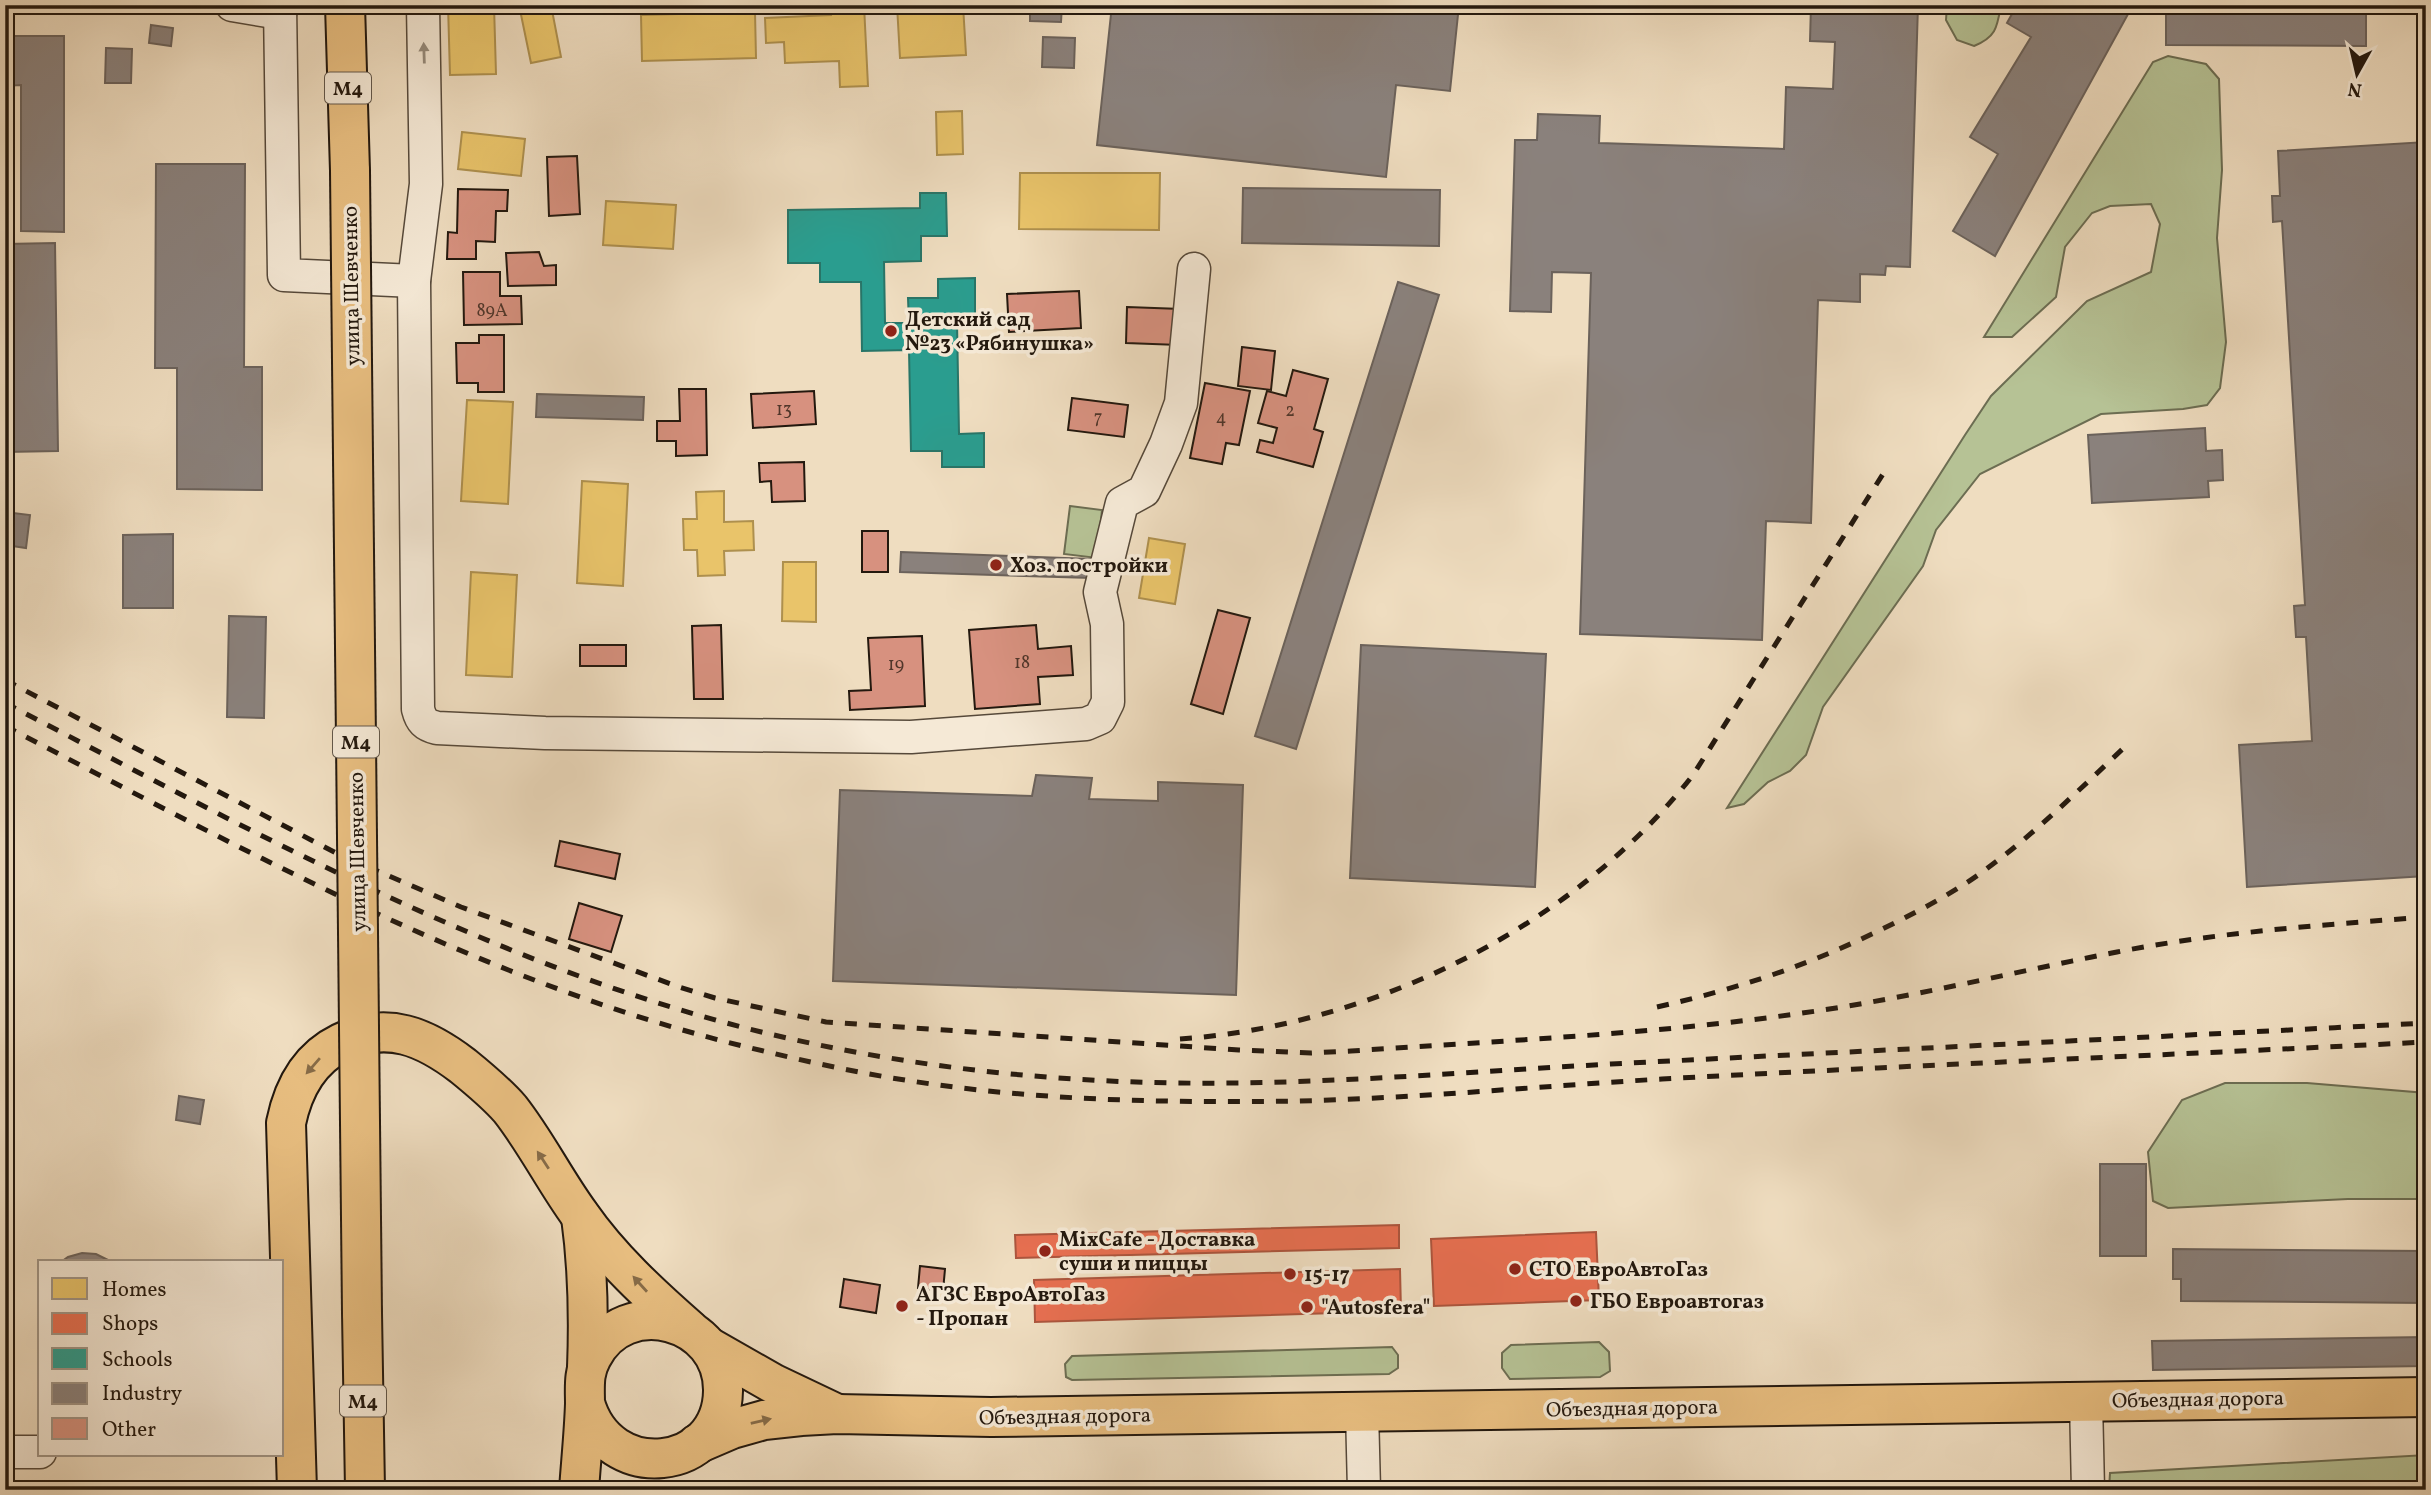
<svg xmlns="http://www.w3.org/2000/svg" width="2431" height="1495" viewBox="0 0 2431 1495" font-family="Vollkorn,serif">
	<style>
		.green { fill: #b6c295; stroke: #6c6d52; stroke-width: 2 }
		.homes { fill: #e9c46a; stroke: #ae904e; stroke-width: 2 }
		.shops { fill: #e76f51; stroke: #ac553d; stroke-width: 2 }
		.schools { fill: #2a9d8f; stroke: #287568; stroke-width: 2 }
		.industry { fill: #8a817c; stroke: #6b625b; stroke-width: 2 }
		.building { fill: #d7917f; stroke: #23180e; stroke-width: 2 }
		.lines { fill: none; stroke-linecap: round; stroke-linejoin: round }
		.minor-casing { stroke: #56493a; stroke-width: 35 }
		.primary-casing { stroke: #23180e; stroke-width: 42 }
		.trunk-casing { stroke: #23180e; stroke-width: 42 }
		.minor { stroke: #f5e9d6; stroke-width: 32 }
		.primary { stroke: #e8be80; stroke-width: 38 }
		.trunk { stroke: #e8be80; stroke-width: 38 }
		.rail { stroke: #23180e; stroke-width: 5; stroke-dasharray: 12 12; stroke-linecap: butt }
		.trunk-bridge-casing { stroke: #23180e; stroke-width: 42; stroke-linecap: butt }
		.trunk-bridge { stroke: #e8be80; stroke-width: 38 }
		.oneway { fill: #968b7c }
		.oneway2 { fill: #866b47 }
		.poi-dot { fill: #8f2418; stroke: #f5e9d6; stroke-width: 2.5 }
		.labels { text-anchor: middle; stroke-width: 7; stroke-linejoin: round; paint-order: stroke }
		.number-label { font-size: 18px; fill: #50362a }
		.shield { fill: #f5e9d6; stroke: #62574a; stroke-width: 2 }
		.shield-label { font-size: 19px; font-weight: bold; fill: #23180e }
		.street-label { font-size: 21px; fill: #23180e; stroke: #f5e9d6 }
		.poi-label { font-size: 21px; font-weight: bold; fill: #23180e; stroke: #f5e9d6; text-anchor: start }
	</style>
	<rect width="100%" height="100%" fill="#efddc0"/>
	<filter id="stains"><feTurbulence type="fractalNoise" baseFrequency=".00286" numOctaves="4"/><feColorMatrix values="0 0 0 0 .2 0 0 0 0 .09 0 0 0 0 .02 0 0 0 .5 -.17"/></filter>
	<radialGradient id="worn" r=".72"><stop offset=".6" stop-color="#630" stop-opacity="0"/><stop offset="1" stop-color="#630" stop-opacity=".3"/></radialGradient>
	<g class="green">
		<path d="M1947 5H2001C1997 28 1996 37 1974 46L1957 40 1946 20Z"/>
		<path d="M2168 56 2206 64 2219 79 2222 170 2217 238 2226 342 2220 388 2207 405 2183 409 2101 414 1980 474 1936 530 1923 566 1823 707 1806 755 1790 771 1768 782 1744 804 1727 808 1965 435 1991 396 2087 301 2151 272 2160 224 2151 204 2110 206 2092 213 2065 247 2056 297 2012 337H1984L2153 62Z"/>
		<path d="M1070 506 1102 510 1097 558 1064 554Z"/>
		<path d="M2225 1083H2307L2426 1093V1199H2348L2168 1208 2153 1201 2148 1152 2182 1100Z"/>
		<path d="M1599 1342 1609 1352 1610 1371 1600 1377 1510 1379 1502 1368V1353L1511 1345Z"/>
		<path d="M1392 1347 1398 1355V1368L1389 1374 1072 1380 1066 1377 1065 1364 1072 1356Z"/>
		<path d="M2426 1455V1490H2109L2110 1473Z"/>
	</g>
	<g class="homes">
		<path d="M448 5H494L496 74 450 75Z"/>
		<path d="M519 5H551L561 57 531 63Z"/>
		<path d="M830 5H864L868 86 840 87 839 61 785 63 784 42 766 43 765 18 831 15Z"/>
		<path d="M897 5H963L966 55 900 58Z"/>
		<path d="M755 12 756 58 642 61 641 15Z"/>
		<path d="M962 111 963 154 937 155 936 112Z"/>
		<path d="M462 132 525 139 521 176 458 169Z"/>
		<path d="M1020 173H1160L1159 230 1019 229Z"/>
		<path d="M606 201 676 205 673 249 603 245Z"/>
		<path d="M467 400 513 402 508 504 461 501Z"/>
		<path d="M582 481 628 484 623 586 577 583Z"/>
		<path d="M724 491V522L753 521 754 550 724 551 725 575 698 576 697 550H684L683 519H697L696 492Z"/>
		<path d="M1149 538 1185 544 1175 604 1139 598Z"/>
		<path d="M783 562H816V622L782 621Z"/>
		<path d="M471 572 517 575 512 677 466 675Z"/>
	</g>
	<g class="shops">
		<path d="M1399 1225V1248L1016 1258 1015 1235Z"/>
		<path d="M1596 1232 1599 1300 1434 1306 1431 1239Z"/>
		<path d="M1400 1269 1401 1311 1035 1322 1034 1280Z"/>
	</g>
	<path class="schools" d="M920 193H946L947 236H921V261L884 262 885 323H909L908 298H938V279L975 278V322H957L959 434 984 433V467H942V451H911L909 350 862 351 861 282H820V263H788V210L920 208Z"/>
	<g class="industry">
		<path d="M1030 5H1062L1061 22 1030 21Z"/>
		<path d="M1112 5H1459L1450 91 1396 85 1386 177 1097 145Z"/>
		<path d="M1811 5H1918L1910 267 1886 266 1885 275 1860 274V302L1818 300 1811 523 1766 521 1762 640 1580 634 1591 273 1552 272 1551 312 1510 311 1515 140H1537L1538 114 1600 116 1599 143 1784 149 1786 87 1833 89 1835 42 1810 41Z"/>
		<path d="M2017 5H2133L1995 256 1953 231 1998 154 1970 137 2031 37 2007 23Z"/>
		<path d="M2166 5H2366V46L2166 45Z"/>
		<path d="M151 25 173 28 171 46 149 43Z"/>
		<path d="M5 36H64V232L21 231V85L5 86Z"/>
		<path d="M1043 37 1075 38 1074 68 1042 67Z"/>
		<path d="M106 48 132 49 131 83H105Z"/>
		<path d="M2426 142V876L2247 887 2239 745 2312 741 2306 637H2296L2294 606 2305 605 2282 221 2273 222 2272 196H2280L2278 151Z"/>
		<path d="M156 164H245L244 367H262V490L177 489V368H155Z"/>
		<path d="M1243 188 1440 190 1439 246 1242 243Z"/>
		<path d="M55 243 58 451 5 452V244Z"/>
		<path d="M1398 282 1439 295 1296 749 1255 736Z"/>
		<path d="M537 394 644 397 643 420 536 417Z"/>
		<path d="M2205 428 2206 451 2222 450 2223 480 2208 481 2209 497 2092 503 2088 435Z"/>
		<path d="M5 512 30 515 26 548 5 545Z"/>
		<path d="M173 534V608H123V535Z"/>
		<path d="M901 552 1092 559 1091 578 900 572Z"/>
		<path d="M229 616 266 617 264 718 227 717Z"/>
		<path d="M1361 645 1546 654 1535 887 1350 878Z"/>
		<path d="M1036 775 1092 778 1089 799 1158 801V782L1243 785 1236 995 833 981 840 790 1032 796Z"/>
		<path d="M179 1096 204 1100 200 1124 176 1120Z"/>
		<rect x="2100" y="1164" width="46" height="92"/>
		<path d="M2173 1249 2426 1251V1303L2181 1301V1279H2173Z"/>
		<path d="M82 1253 96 1254 112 1262H61L68 1257Z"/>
		<path d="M2426 1337V1366L2153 1370 2152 1341Z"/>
	</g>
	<g class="building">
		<path d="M577 156 580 214 549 216 547 157Z"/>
		<path d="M458 189 508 190 507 211H496L495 242 476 241V259H447L448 232 457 233Z"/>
		<path d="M539 252 544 266 556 265V285L508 286 506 253Z"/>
		<path d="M463 272H500V296H521L522 324 464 325Z"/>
		<path d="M1079 291 1081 328 1009 332 1007 294Z"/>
		<path d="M1127 307 1181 309 1179 345 1126 343Z"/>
		<path d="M479 335H504V392H478V383H457L456 343H479Z"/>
		<path d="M1242 347 1275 351 1271 390 1238 386Z"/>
		<path d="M1293 370 1328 379 1314 429 1323 432 1313 467 1257 452 1260 440 1273 443 1277 428 1258 423 1267 391 1286 396Z"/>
		<path d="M1205 383 1250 391 1239 445 1226 443 1222 464 1190 458Z"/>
		<path d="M679 389H706L707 455 676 456V441H657V421H680Z"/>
		<path d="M814 391 816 424 753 428 751 394Z"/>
		<path d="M1072 398 1128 405 1124 437 1068 430Z"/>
		<path d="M804 462 805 501 772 502 771 481 760 482 759 463Z"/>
		<rect x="862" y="531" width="26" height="41"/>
		<path d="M1218 610 1250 618 1223 714 1191 704Z"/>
		<path d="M721 625 723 699H694L692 626Z"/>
		<path d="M1036 625 1038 649 1071 646 1073 675 1038 677 1040 704 975 709 969 630Z"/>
		<path d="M922 636 925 706 850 710 849 691 871 690 868 638Z"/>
		<rect x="580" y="645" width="46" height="21"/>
		<path d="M560 841 620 854 615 879 555 866Z"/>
		<path d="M579 903 622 916 611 952 569 939Z"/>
		<path d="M920 1266 945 1269 943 1291 918 1288Z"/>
		<path d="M844 1279 880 1285 876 1313 840 1307Z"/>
	</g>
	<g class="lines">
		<g class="minor-casing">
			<g id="minor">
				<path d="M232 5 280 13"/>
				<path d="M280 5 284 275 414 281"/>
				<path d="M423 5 426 184 414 281 418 709C421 721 425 725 437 728L545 733 911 737 1086 724 1100 718 1108 702 1107 624 1100 592 1122 503 1144 491 1166 444 1181 403 1194 269"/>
				<path d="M2086 1401 2088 1490"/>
				<path d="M1362 1411 1364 1490"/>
				<path d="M5 1452H40"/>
			</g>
		</g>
		<g class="primary-casing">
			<g id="primary">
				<path d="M581 1217C588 1268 589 1316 587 1368"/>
				<path d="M709 1347 774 1384 835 1413"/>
				<path d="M697 1444 732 1429 764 1420 801 1416 837 1414 991 1417 2426 1397"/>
				<path d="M297 1490 286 1123C293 1089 308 1059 341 1043 387 1020 425 1037 463 1066 479 1079 496 1093 510 1109 536 1142 555 1181 580 1215 610 1258 650 1295 690 1330"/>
				<path d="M579 1490C581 1461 584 1433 585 1404 585 1387 583 1373 592 1357 625 1292 724 1319 723 1391 722 1472 608 1485 585 1403"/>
			</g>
		</g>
		<g class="trunk-casing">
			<g id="trunk">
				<path d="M345 5 350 171"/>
				<path d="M362 1313 365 1490"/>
			</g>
		</g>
		<use href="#minor" class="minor"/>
		<use href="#primary" class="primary"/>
		<use href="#trunk" class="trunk"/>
		<g class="rail">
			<path d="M5 680 336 853 461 907 679 987 715 998 826 1022 1239 1050 1311 1053 1351 1051C1508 1040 1667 1034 1823 1010 1922 995 2019 971 2117 952 2219 932 2322 925 2426 917"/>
			<path d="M5 703C257 833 508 975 787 1038 893 1062 1001 1076 1110 1081 1277 1089 1445 1073 1611 1064 1883 1050 2154 1037 2426 1023"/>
			<path d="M5 726C245 850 487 985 751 1048 804 1061 858 1073 911 1081 1039 1101 1170 1103 1299 1101 1420 1098 1541 1086 1662 1079 1916 1065 2171 1055 2426 1042"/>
			<path d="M1657 1007C1736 989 1801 968 1874 933 1913 914 1951 895 1985 870 2037 832 2083 786 2130 742"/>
			<path d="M1180 1039C1372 1026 1574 927 1693 775L1888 466"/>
		</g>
		<g class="trunk-bridge-casing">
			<path id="trunk-bridge" d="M350 171 362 1313"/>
		</g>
		<use href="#trunk-bridge" class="trunk-bridge"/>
	</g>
	<defs><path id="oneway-solid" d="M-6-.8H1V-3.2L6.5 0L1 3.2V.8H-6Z" transform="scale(1.75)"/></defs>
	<use class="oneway" href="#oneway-solid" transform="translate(424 53) rotate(-92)"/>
	<g class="oneway2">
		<use href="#oneway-solid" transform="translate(313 1066) rotate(131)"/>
		<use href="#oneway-solid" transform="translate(543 1160) rotate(-123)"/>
		<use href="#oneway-solid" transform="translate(640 1284) rotate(-132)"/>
		<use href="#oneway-solid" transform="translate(761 1421) rotate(-13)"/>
	</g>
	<g class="poi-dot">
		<circle cx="891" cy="331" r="7"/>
		<circle cx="996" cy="565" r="7"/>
		<circle cx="1045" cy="1251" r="7"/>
		<circle cx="1515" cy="1269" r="7"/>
		<circle cx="1290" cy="1274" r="7"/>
		<circle cx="1576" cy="1301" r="7"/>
		<circle cx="902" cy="1306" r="7"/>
		<circle cx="1307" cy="1307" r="7"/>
	</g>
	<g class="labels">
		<g class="number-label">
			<text x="492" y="316">89А</text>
			<text x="784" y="415">13</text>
			<text x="1290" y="416">2</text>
			<text x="1098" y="423">7</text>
			<text x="1221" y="423">4</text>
			<text x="1022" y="668">18</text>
			<text x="896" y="670">19</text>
		</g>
		<g class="shield">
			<rect x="325" y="72.5" width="46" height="31" rx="5"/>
			<rect x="333" y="726.5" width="46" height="31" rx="5"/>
			<rect x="340" y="1385.5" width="46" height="31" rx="5"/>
		</g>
		<g class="shield-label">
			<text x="348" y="95">M4</text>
			<text x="356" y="749">M4</text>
			<text x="363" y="1408">M4</text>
		</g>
		<g class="street-label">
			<text transform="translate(351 286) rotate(-91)" y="7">улица Шевченко</text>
			<text transform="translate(357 852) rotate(-91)" y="7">улица Шевченко</text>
			<text transform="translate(2198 1399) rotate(-1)" y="7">Объездная дорога</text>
			<text transform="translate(1632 1408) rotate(-1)" y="7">Объездная дорога</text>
			<text transform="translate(1065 1416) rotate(-1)" y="7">Объездная дорога</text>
		</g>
		<g class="poi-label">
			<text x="905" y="326">Детский сад<tspan x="905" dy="24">№23 «Рябинушка»</tspan></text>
			<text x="1010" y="572">Хоз. постройки</text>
			<text x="1059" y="1246">MixCafe - Доставка<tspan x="1059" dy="24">суши и пиццы</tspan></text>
			<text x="1529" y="1276">СТО ЕвроАвтоГаз</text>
			<text x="1304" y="1281">15-17</text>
			<text x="916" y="1301">АГЗС ЕвроАвтоГаз<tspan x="916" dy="24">- Пропан</tspan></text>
			<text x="1590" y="1308">ГБО Евроавтогаз</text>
			<text x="1321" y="1314">"Autosfera"</text>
		</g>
	</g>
	<rect width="2431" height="1495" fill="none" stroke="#efddc0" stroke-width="28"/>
	<rect x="7" y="7" width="2417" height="1481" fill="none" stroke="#23180e" stroke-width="3.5"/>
	<rect x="14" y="14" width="2403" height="1467" fill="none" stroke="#23180e" stroke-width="2"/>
	<rect x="38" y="1260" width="245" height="196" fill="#f5e9d6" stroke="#a19586" stroke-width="2"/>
	<rect x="52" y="1278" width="35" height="21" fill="#e9c46a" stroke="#a19586" stroke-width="2"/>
	<text x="102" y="1296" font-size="21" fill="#23180e">Homes</text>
	<rect x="52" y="1313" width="35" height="21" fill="#e76f51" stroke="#a19586" stroke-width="2"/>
	<text x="102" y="1330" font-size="21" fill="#23180e">Shops</text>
	<rect x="52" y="1348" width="35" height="21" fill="#2a9d8f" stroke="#a19586" stroke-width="2"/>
	<text x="102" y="1366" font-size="21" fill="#23180e">Schools</text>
	<rect x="52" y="1383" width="35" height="21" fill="#8a817c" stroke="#a19586" stroke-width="2"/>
	<text x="102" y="1400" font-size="21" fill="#23180e">Industry</text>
	<rect x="52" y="1418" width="35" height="21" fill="#d7917f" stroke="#a19586" stroke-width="2"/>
	<text x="102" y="1436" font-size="21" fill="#23180e">Other</text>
	<g transform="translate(2357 74) rotate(188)" stroke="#f5e9d6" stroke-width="5" paint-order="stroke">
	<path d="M0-5L12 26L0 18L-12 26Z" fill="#23180e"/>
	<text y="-10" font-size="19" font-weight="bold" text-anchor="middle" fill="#23180e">N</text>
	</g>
	<rect width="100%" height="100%" filter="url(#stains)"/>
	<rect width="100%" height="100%" fill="url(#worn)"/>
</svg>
